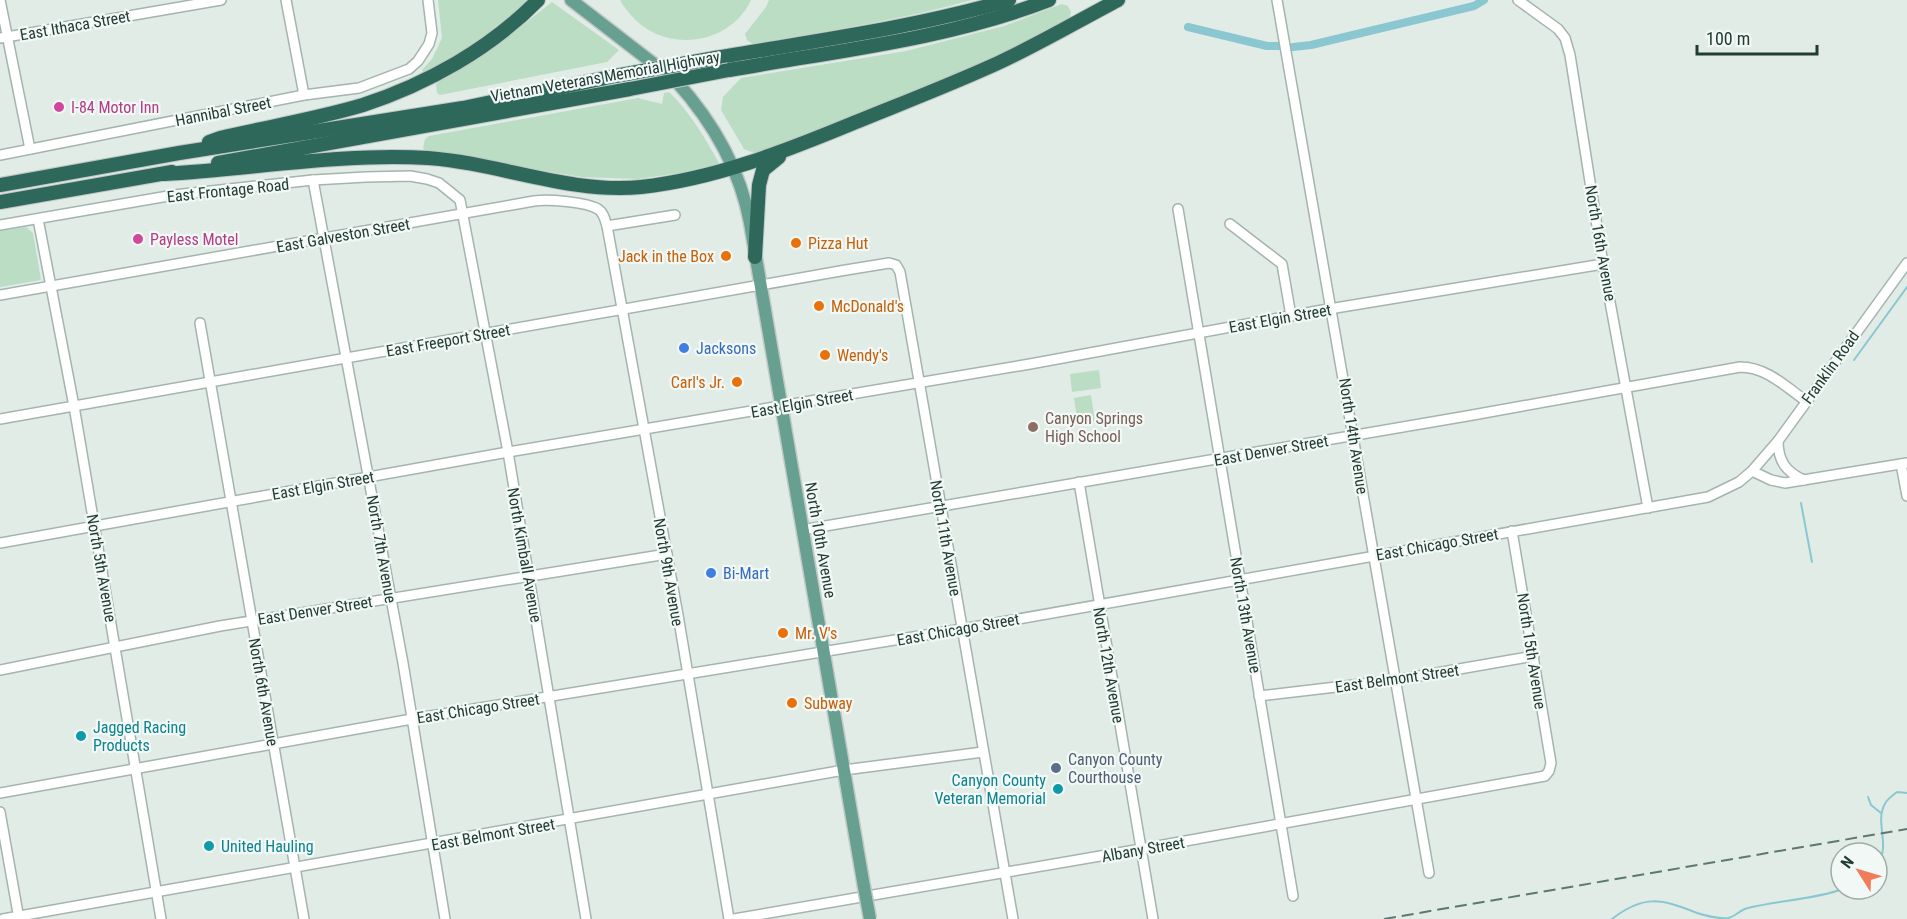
<svg xmlns="http://www.w3.org/2000/svg" width="1907" height="919" viewBox="0 0 1907 919" font-family="'Roboto Condensed',sans-serif">
	<style>
		.green { fill: #bbddc3 }
		.lines { fill: none; stroke-linecap: round; stroke-linejoin: round }
		.stream { stroke: #8ac7d0; stroke-width: 2 }
		.canal { stroke: #8ac7d0; stroke-width: 8 }
		.minor-casing { stroke: #a4b4ae; stroke-width: 12 }
		.major-casing { stroke: #c1c8c6; stroke-width: 15 }
		.highway-casing { stroke: #c1c8c6; stroke-width: 16 }
		.minor { stroke: #fff; stroke-width: 9 }
		.major { stroke: #67a090; stroke-width: 12 }
		.highway { stroke: #2e685b; stroke-width: 14 }
		.rail { stroke: #5c7870; stroke-width: 2; stroke-dasharray: 12 6; stroke-linecap: butt }
		.major-bridge-casing { stroke: #c1c8c6; stroke-width: 15; stroke-linecap: butt }
		.highway-bridge-casing { stroke: #c1c8c6; stroke-width: 16; stroke-linecap: butt }
		.major-bridge { stroke: #67a090; stroke-width: 12 }
		.highway-bridge { stroke: #2e685b; stroke-width: 14 }
		.hotel-dot { fill: #d1479c; stroke: #f2f8f5; stroke-width: 2 }
		.food-dot { fill: #e8710a; stroke: #f2f8f5; stroke-width: 2 }
		.shop-dot { fill: #3f7fe0; stroke: #f2f8f5; stroke-width: 2 }
		.education-dot { fill: #8d6e63; stroke: #f2f8f5; stroke-width: 2 }
		.culture-dot { fill: #0f9aa8; stroke: #f2f8f5; stroke-width: 2 }
		.service-dot { fill: #5c6f8a; stroke: #f2f8f5; stroke-width: 2 }
		.labels { text-anchor: middle; stroke-width: 4.5; stroke-linejoin: round; paint-order: stroke }
		.street-label { font-size: 16px; fill: #223c34; stroke: #f2f8f5 }
		.hotel-label { font-size: 16px; fill: #b23c85; stroke: #f2f8f5; text-anchor: start }
		.food-label { font-size: 16px; fill: #c56008; stroke: #f2f8f5; text-anchor: start }
		.shop-label { font-size: 16px; fill: #366cbe; stroke: #f2f8f5; text-anchor: start }
		.education-label { font-size: 16px; fill: #785e54; stroke: #f2f8f5; text-anchor: start }
		.culture-label { font-size: 16px; fill: #0d838f; stroke: #f2f8f5; text-anchor: start }
		.service-label { font-size: 16px; fill: #4e5e75; stroke: #f2f8f5; text-anchor: start }
	</style>
	<rect width="100%" height="100%" fill="#e1ece7"/>
	<g class="green">
		<path d="M438 0H530L480 42 425 74 422 70 432 59 442 38Z"/>
		<path d="M620 0H751C730 46 663 54 631 15 627 10 623 6 620 0Z"/>
		<path d="M769 0H972C901 20 827 31 753 44L747 40 745 34 766 7Z"/>
		<path d="M552 2 619 50 607 62 440 95 437 93 436 85 440 80 488 52Z"/>
		<path d="M1062 4 1068 6 1071 12 1069 20 1009 52 774 148 754 153 744 149 721 110 723 97 741 78 906 51 1004 26Z"/>
		<path d="M669 92C690 112 705 138 719 163L715 168 638 179 582 177 427 152 423 148 425 139 429 136 638 98 662 104 664 93Z"/>
		<path d="M26 227 33 233 41 280 0 287V231Z"/>
		<path d="M1099 370 1101 388 1072 392 1070 374Z"/>
		<path d="M1091 395 1095 421 1078 424 1074 398Z"/>
	</g>
	<g class="lines">
		<g class="stream">
			<path d="M1854 360 1907 287"/>
			<path d="M1801 503 1812 562"/>
			<path d="M1868 797 1871 805 1881 813"/>
			<path d="M1877 864C1892 845 1873 822 1886 802 1888 799 1893 795 1897 792L1907 793"/>
			<path d="M1612 919C1644 894 1662 899 1697 913 1707 916 1717 919 1728 918 1735 917 1741 909 1748 908 1780 900 1812 900 1843 889"/>
		</g>
		<g class="canal">
			<path d="M1188 27 1267 46H1282"/>
			<path d="M1293 47 1311 45 1474 6 1484 0"/>
		</g>
		<g class="minor-casing">
			<g id="minor">
				<path d="M0 0 30 149"/>
				<path d="M286 0 304 95"/>
				<path d="M1277 0 1429 873"/>
				<path d="M1518 0 1558 29 1565 38 1570 55 1603 264 1648 508"/>
				<path d="M0 38 221 0"/>
				<path d="M0 155 304 95 359 88 409 69 418 61 429 44 432 33 428 0"/>
				<path d="M313 180 403 663 445 919"/>
				<path d="M1178 209 1293 896"/>
				<path d="M38 219 74 406 161 919"/>
				<path d="M1230 224 1282 264 1291 316"/>
				<path d="M0 225 174 195 313 180 366 177 410 176 427 179 439 183 460 200 508 452 586 919"/>
				<path d="M607 226 675 215"/>
				<path d="M0 295 534 201C549 199 586 202 598 209 604 213 605 220 607 226L678 615 729 919"/>
				<path d="M200 323 304 919"/>
				<path d="M0 419 846 270 889 263 896 265 900 272 1013 919"/>
				<path d="M1778 441C1778 461 1786 472 1804 480"/>
				<path d="M1901 464 1907 496"/>
				<path d="M1752 471 1771 480 1785 483 1907 463"/>
				<path d="M1079 482 1153 919"/>
				<path d="M802 530 1467 416 1740 367C1766 367 1785 386 1806 401"/>
				<path d="M0 543 508 452 1030 364 1317 311 1603 264"/>
				<path d="M0 670 220 626 667 554"/>
				<path d="M1259 696 1396 680 1534 656"/>
				<path d="M0 793 412 719 962 629 1708 497 1739 482 1752 471 1778 441 1907 263"/>
				<path d="M0 812 19 919"/>
				<path d="M3 919 844 770 983 752"/>
				<path d="M734 919 1141 849 1545 776 1549 771 1551 763 1512 531"/>
			</g>
		</g>
		<g class="major-casing">
			<path id="major" d="M571 0 676 81C713 122 740 169 750 223L864 887"/>
		</g>
		<g class="highway-casing">
			<g id="highway">
				<path d="M715 58C813 41 913 28 1009 0"/>
				<path d="M729 70C836 51 948 39 1049 0"/>
				<path d="M209 142 220 138C267 127 316 119 363 105 427 84 490 49 538 0"/>
				<path d="M218 163 630 89"/>
				<path d="M164 174C252 169 340 153 428 158 499 163 569 194 641 187 714 179 783 152 851 124 900 104 950 85 998 63 1039 44 1078 21 1118 0"/>
				<path d="M0 185 179 153 463 108 615 76"/>
				<path d="M0 202 172 172"/>
				<path d="M755 257 759 185 763 170 779 157"/>
			</g>
		</g>
		<use href="#minor" class="minor"/>
		<use href="#major" class="major"/>
		<use href="#highway" class="highway"/>
		<path class="rail" d="M1384 919 1907 829"/>
		<g class="major-bridge-casing">
			<path id="major-bridge" d="M864 887 870 919"/>
		</g>
		<g class="highway-bridge-casing">
			<g id="highway-bridge">
				<path d="M615 76 715 58"/>
				<path d="M630 89 729 70"/>
			</g>
		</g>
		<use href="#major-bridge" class="major-bridge"/>
		<use href="#highway-bridge" class="highway-bridge"/>
	</g>
	<g class="hotel-dot">
		<circle cx="59" cy="107" r="6"/>
		<circle cx="138" cy="239" r="6"/>
	</g>
	<g class="food-dot">
		<circle cx="796" cy="243" r="6"/>
		<circle cx="726" cy="256" r="6"/>
		<circle cx="819" cy="306" r="6"/>
		<circle cx="825" cy="355" r="6"/>
		<circle cx="737" cy="382" r="6"/>
		<circle cx="783" cy="633" r="6"/>
		<circle cx="792" cy="703" r="6"/>
	</g>
	<g class="shop-dot">
		<circle cx="684" cy="348" r="6"/>
		<circle cx="711" cy="573" r="6"/>
	</g>
	<circle class="education-dot" cx="1033" cy="427" r="6"/>
	<g class="culture-dot">
		<circle cx="81" cy="736" r="6"/>
		<circle cx="1058" cy="789" r="6"/>
		<circle cx="209" cy="846" r="6"/>
	</g>
	<circle class="service-dot" cx="1056" cy="768" r="6"/>
	<g class="labels">
		<g class="street-label">
			<text transform="translate(75 25) rotate(-10)" y="6">East Ithaca Street</text>
			<text transform="translate(605 76) rotate(-10)" y="6">Vietnam Veterans Memorial Highway</text>
			<text transform="translate(223 111) rotate(-11)" y="6">Hannibal Street</text>
			<text transform="translate(228 190) rotate(-6)" y="6">East Frontage Road</text>
			<text transform="translate(343 235) rotate(-10)" y="6">East Galveston Street</text>
			<text transform="translate(1601 243) rotate(80)" y="6">North 16th Avenue</text>
			<text transform="translate(1280 318) rotate(-10)" y="6">East Elgin Street</text>
			<text transform="translate(448 340) rotate(-10)" y="6">East Freeport Street</text>
			<text transform="translate(1830 367) rotate(-54)" y="6">Franklin Road</text>
			<text transform="translate(802 403) rotate(-10)" y="6">East Elgin Street</text>
			<text transform="translate(1354 436) rotate(81)" y="6">North 14th Avenue</text>
			<text transform="translate(1271 450) rotate(-10)" y="6">East Denver Street</text>
			<text transform="translate(323 485) rotate(-10)" y="6">East Elgin Street</text>
			<text transform="translate(946 538) rotate(80)" y="6">North 11th Avenue</text>
			<text transform="translate(821 540) rotate(80)" y="6">North 10th Avenue</text>
			<text transform="translate(1437 544) rotate(-10)" y="6">East Chicago Street</text>
			<text transform="translate(382 549) rotate(80)" y="6">North 7th Avenue</text>
			<text transform="translate(525 555) rotate(80)" y="6">North Kimball Avenue</text>
			<text transform="translate(102 568) rotate(80)" y="6">North 5th Avenue</text>
			<text transform="translate(669 572) rotate(80)" y="6">North 9th Avenue</text>
			<text transform="translate(315 610) rotate(-9)" y="6">East Denver Street</text>
			<text transform="translate(1246 615) rotate(80)" y="6">North 13th Avenue</text>
			<text transform="translate(958 629) rotate(-10)" y="6">East Chicago Street</text>
			<text transform="translate(1532 651) rotate(81)" y="6">North 15th Avenue</text>
			<text transform="translate(1109 665) rotate(80)" y="6">North 12th Avenue</text>
			<text transform="translate(1397 678) rotate(-8)" y="6">East Belmont Street</text>
			<text transform="translate(264 692) rotate(80)" y="6">North 6th Avenue</text>
			<text transform="translate(478 708) rotate(-9)" y="6">East Chicago Street</text>
			<text transform="translate(493 834) rotate(-10)" y="6">East Belmont Street</text>
			<text transform="translate(1143 849) rotate(-10)" y="6">Albany Street</text>
		</g>
		<g class="hotel-label">
			<text x="71" y="113">I-84 Motor Inn</text>
			<text x="150" y="245">Payless Motel</text>
		</g>
		<g class="food-label">
			<text x="808" y="249">Pizza Hut</text>
			<text x="714" y="262" text-anchor="end">Jack in the Box</text>
			<text x="831" y="312">McDonald's</text>
			<text x="837" y="361">Wendy's</text>
			<text x="725" y="388" text-anchor="end">Carl's Jr.</text>
			<text x="795" y="639">Mr. V's</text>
			<text x="804" y="709">Subway</text>
		</g>
		<g class="shop-label">
			<text x="696" y="354">Jacksons</text>
			<text x="723" y="579">Bi-Mart</text>
		</g>
		<g class="education-label">
			<text x="1045" y="424">Canyon Springs<tspan x="1045" dy="18">High School</tspan></text>
		</g>
		<g class="culture-label">
			<text x="93" y="733">Jagged Racing<tspan x="93" dy="18">Products</tspan></text>
			<text x="1046" y="786" text-anchor="end">Canyon County<tspan x="1046" dy="18">Veteran Memorial</tspan></text>
			<text x="221" y="852">United Hauling</text>
		</g>
		<g class="service-label">
			<text x="1068" y="765">Canyon County<tspan x="1068" dy="18">Courthouse</tspan></text>
		</g>
	</g>
	<g transform="translate(1859 871) rotate(307)"><circle r="28" fill="#f2f8f5" stroke="#9fada8" stroke-width="1.5"/>
	<path d="M0-4.5L10 22L0 15L-10 22Z" fill="#f07c5b"/>
	<text y="-9" font-size="16" font-weight="bold" text-anchor="middle" fill="#223c34">N</text>
	</g>
	<path d="M1697 45v9h120v-9" fill="none" stroke="#223c34" stroke-width="3"/>
	<text x="1706" y="45" font-size="18" fill="#223c34" stroke="#f2f8f5" stroke-width="4.5" paint-order="stroke">100 m</text>
</svg>
